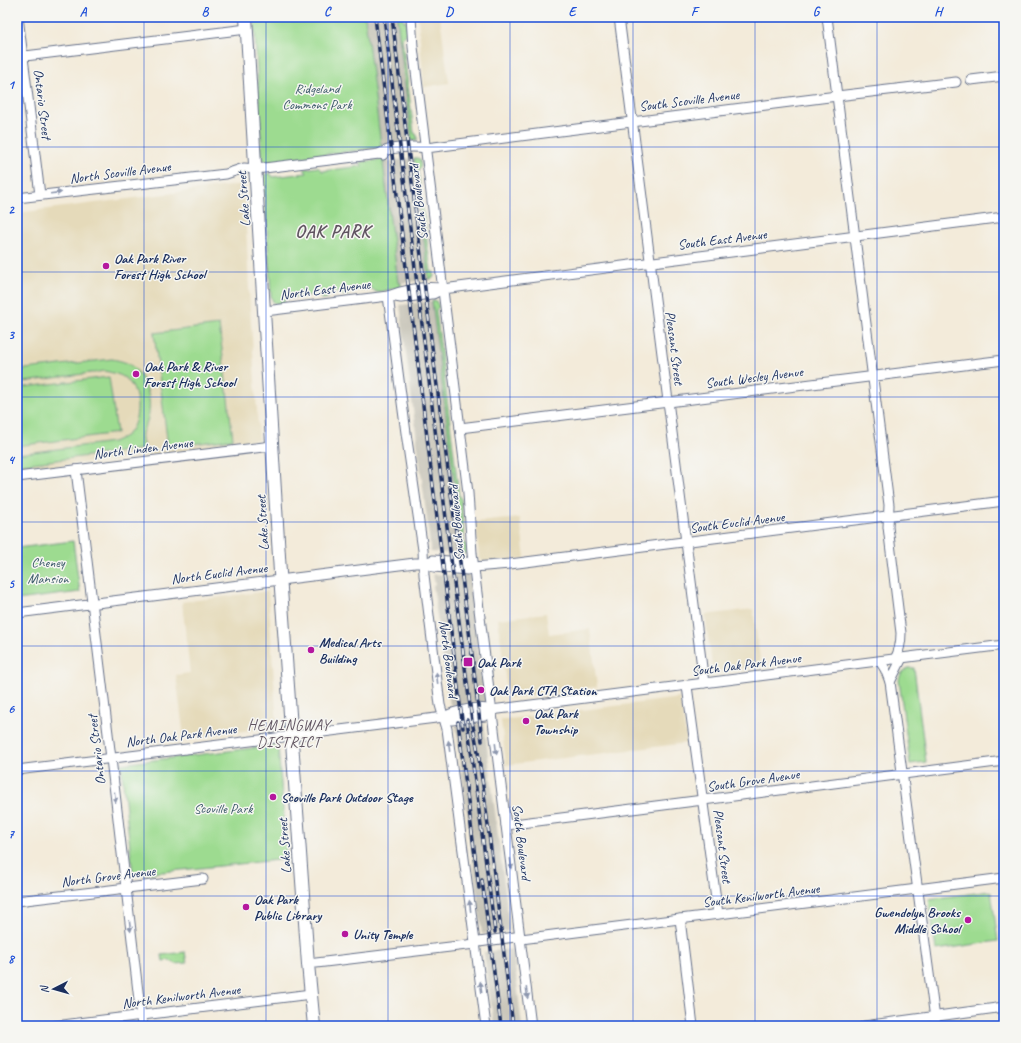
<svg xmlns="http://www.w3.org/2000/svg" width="1021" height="1043" viewBox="0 0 1021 1043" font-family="Caveat,sans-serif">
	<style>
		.built { fill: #e5daba }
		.industrial { fill: #c7c4b8 }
		.green { fill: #9ddb90; stroke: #5c8577 }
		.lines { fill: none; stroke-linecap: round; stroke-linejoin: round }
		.minor-casing { stroke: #677189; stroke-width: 11 }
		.major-casing { stroke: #677189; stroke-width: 14 }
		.minor { stroke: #fff; stroke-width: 9 }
		.major { stroke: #fff; stroke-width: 12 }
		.rail-casing { stroke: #1b2f5e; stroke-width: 3.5 }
		.rail { stroke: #f6f6f2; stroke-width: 2; stroke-dasharray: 6; stroke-linecap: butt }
		.oneway { fill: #8d97ae }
		.grid { fill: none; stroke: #1d4ed8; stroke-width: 1; stroke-opacity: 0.55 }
		.poi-dot { fill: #b5179e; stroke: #f6f6f2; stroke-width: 1.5 }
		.labels { text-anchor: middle; stroke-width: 3; stroke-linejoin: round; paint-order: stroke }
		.park-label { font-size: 14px; fill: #3c5a6a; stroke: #f6f6f2 }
		.street-label { font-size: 14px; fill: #1b2f5e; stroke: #f6f6f2 }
		.poi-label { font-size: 14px; font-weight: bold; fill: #1b2f5e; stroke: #f6f6f2; text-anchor: start }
		.neighbourhood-label { font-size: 15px; letter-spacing: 1px; fill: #605461; stroke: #f6f6f2 }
		.district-label { font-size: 18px; font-weight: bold; letter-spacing: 1px; fill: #605461; stroke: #f6f6f2 }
		.neatline { fill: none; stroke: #1d4ed8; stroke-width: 1.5 }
		.grid-label { font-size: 13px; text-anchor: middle; font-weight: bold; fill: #1d4ed8 }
	</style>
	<rect width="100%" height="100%" fill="#f6f6f2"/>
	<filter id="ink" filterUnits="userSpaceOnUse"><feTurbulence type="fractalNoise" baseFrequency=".025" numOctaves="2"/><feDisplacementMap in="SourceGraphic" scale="8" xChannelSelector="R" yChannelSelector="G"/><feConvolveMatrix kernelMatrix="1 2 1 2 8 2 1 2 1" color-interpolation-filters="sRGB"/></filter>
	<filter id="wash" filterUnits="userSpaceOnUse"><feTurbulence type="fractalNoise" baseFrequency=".012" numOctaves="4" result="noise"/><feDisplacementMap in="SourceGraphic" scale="16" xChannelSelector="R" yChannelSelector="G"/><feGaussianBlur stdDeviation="0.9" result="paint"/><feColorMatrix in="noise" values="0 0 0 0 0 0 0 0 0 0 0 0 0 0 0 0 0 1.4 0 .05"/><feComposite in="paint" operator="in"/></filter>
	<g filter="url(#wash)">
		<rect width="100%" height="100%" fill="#f3ebda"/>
		<g class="built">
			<path d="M418 17H440L449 83 424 87Z"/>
			<path d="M244 184 250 308 259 440 240 442 234 446 172 454 167 453 17 471V213Z"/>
			<path d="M520 518 525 558 490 562H484L481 560 479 557 476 522Z"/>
			<path d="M268 591 277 727 184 738 176 675 190 673 182 602Z"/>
			<path d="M753 609 761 666 713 672 705 615Z"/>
			<path d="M546 613 549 634 590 629 597 687 508 698 498 619Z"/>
			<path d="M680 698 687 743 506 765 501 720Z"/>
		</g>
		<g class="industrial">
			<path d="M365 17H397L412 141 381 145Z"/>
			<path d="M414 158 429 280 398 283 383 162Z"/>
			<path d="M432 301 463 553 461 554 431 552 400 305Z"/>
			<path d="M463 573 469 575 470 577 472 588 471 593 481 677 485 682 487 699 484 704 481 705H480L479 702 450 705 448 693H447L433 585H435L433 574 463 576Z"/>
			<path d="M484 723 510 931 482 934 456 726Z"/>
			<path d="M513 949 522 1026H494L484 952Z"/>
		</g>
		<g class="green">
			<path d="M254 17H365L381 145H384V147L267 162 264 161 262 157Z"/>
			<path d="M397 17H402L404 21 406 20 407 32 402 38 414 133H415L416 135H417V140L412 141Z"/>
			<path d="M414 158H417L420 159 421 167 418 170 431 272H434V276L432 279 429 280Z"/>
			<path d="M385 159 386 162H383L398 283H401V287C392 288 385 292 376 292L371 288 347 291 349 295 344 296 340 292 325 294 328 298 322 299 318 294 284 299 285 303 277 304 273 302 271 296 265 196C262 187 257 175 270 173L273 177 307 173 304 169 318 167 322 171 362 166 360 162Z"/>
			<path d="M434 300 436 301 439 307 436 310 459 496 461 499 464 542 466 545 467 554 463 553 432 301Z"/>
			<path d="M219 325 233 439 168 447 154 333Z"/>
			<path d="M112 359C117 360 122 361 127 363 145 373 153 399 148 418 147 423 143 430 142 433 141 437 143 444 144 449L17 465V454L113 442C119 439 127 437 131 430 140 416 140 390 125 378 120 374 112 373 105 371L17 383V370Z"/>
			<path d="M109 377 117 433 17 446V388Z"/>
			<path d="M73 541 80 592 17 600V548Z"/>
			<path d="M908 668H914L926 762 910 764 899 680C900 674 903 671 908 668Z"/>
			<path d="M278 745 287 859 133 875 121 764Z"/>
			<path d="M991 891 998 941 936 950 929 899Z"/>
			<path d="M185 952 187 963 176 964 169 960 163 961 162 955Z"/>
		</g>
	</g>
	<g filter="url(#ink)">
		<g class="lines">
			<g class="minor-casing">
				<g id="minor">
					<path d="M18 17 40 195"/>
					<path d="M411 17 413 47 468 493 472 553 531 1026"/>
					<path d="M619 17 704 683"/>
					<path d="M827 17 889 505 888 527 901 633C901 643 900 650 895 659"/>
					<path d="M17 57 247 29"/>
					<path d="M971 80 1004 76"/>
					<path d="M379 154C388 147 414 146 426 148L837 96 956 82"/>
					<path d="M17 198 226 174 244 168 256 169 379 154 383 155"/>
					<path d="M388 296 406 433 423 550 424 575 440 705 447 729 486 1026"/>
					<path d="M390 296 401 298 431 294H433L443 289"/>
					<path d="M265 311 388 296C405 290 425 285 443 289L1004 217"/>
					<path d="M460 428 1004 360"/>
					<path d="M76 470 110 750 142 1026"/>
					<path d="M17 477 272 446"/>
					<path d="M424 563 433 560 466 562 474 567"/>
					<path d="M17 613 415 563H424L434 567 467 570 474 567 510 564 1004 501"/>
					<path d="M880 661 885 669 890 682 936 1026"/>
					<path d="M890 682 902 658"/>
					<path d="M687 686 718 914"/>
					<path d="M444 717 452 720 485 716 491 710"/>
					<path d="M17 770 444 717C456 710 478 706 491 710L1004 645"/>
					<path d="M506 825 703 800 1004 761"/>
					<path d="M17 901 203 879"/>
					<path d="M680 919 693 1026"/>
					<path d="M308 964 475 944 479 942 515 937 521 939 1004 878"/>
					<path d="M55 1026 311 994"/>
					<path d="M864 1026 1004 1007"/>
				</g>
			</g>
			<g class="major-casing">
				<path id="major" d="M246 17 281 589 308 964 314 1026"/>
			</g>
			<use href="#minor" class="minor"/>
			<use href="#major" class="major"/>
			<g class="rail-casing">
				<g id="rail">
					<path d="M375 17 463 728"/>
					<path d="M384 17 453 575 472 721 478 752 483 786 513 1026"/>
					<path d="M392 17 434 363 472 654 482 741"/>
					<path d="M467 720 495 932"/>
					<path d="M458 722 479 888"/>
					<path d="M482 880 501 1026"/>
				</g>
			</g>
			<use href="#rail" class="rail"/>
		</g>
		<defs><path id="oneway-solid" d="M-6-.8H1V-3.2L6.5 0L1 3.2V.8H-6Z"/></defs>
		<g class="oneway">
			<use href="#oneway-solid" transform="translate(56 193) rotate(-7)"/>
			<use href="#oneway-solid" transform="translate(437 678) rotate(-97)"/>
			<use href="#oneway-solid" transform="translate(449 746) rotate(-97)"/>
			<use href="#oneway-solid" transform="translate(496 749) rotate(83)"/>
			<use href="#oneway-solid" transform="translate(115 797) rotate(83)"/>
			<use href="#oneway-solid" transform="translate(511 864) rotate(83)"/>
			<use href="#oneway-solid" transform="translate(470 906) rotate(-97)"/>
			<use href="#oneway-solid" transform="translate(130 926) rotate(83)"/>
			<use href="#oneway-solid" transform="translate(481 987) rotate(-98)"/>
			<use href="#oneway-solid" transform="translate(527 993) rotate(83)"/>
		</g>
	</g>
	<path class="grid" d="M144 17V1026M266 17V1026M388 17V1026M510 17V1026M633 17V1026M755 17V1026M877 17V1026M17 147H1004M17 272H1004M17 397H1004M17 522H1004M17 646H1004M17 771H1004M17 896H1004"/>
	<g class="poi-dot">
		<circle cx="106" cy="266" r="4"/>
		<circle cx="136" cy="374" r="4"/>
		<circle cx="311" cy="650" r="4"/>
		<rect x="463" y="657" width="10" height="10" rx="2"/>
		<circle cx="481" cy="690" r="4"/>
		<circle cx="526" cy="721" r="4"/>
		<circle cx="273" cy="797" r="4"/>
		<circle cx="246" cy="907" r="4"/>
		<circle cx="968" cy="920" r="4"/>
		<circle cx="345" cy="934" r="4"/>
	</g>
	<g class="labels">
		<g class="park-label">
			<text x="317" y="93">Ridgeland<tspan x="317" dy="16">Commons Park</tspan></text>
			<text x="48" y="567">Cheney<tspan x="48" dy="16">Mansion</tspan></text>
			<text x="223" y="813">Scoville Park</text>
		</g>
		<g class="street-label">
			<text transform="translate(689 100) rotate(-7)" y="5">South Scoville Avenue</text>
			<text transform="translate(43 104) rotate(83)" y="5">Ontario Street</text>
			<text transform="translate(120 172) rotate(-7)" y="5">North Scoville Avenue</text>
			<text transform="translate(243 199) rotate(-94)" y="5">Lake Street</text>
			<text transform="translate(418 202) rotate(-97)" y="5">South Boulevard</text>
			<text transform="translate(722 239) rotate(-7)" y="5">South East Avenue</text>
			<text transform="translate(325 289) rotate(-7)" y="5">North East Avenue</text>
			<text transform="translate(675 348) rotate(83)" y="5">Pleasant Street</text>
			<text transform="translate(754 377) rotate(-7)" y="5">South Wesley Avenue</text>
			<text transform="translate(143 448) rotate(-7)" y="5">North Linden Avenue</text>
			<text transform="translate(737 522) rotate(-7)" y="5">South Euclid Avenue</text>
			<text transform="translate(262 523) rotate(-93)" y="5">Lake Street</text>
			<text transform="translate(456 523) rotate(-95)" y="5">South Boulevard</text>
			<text transform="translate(219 573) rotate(-7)" y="5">North Euclid Avenue</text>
			<text transform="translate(449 659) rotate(83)" y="5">North Boulevard</text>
			<text transform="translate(746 664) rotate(-7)" y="5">South Oak Park Avenue</text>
			<text transform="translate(181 735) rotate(-7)" y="5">North Oak Park Avenue</text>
			<text transform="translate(96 750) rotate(-97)" y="5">Ontario Street</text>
			<text transform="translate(753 780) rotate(-8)" y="5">South Grove Avenue</text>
			<text transform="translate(522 842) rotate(83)" y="5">South Boulevard</text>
			<text transform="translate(284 846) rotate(-94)" y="5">Lake Street</text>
			<text transform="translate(723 846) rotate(83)" y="5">Pleasant Street</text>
			<text transform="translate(108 876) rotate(-7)" y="5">North Grove Avenue</text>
			<text transform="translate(761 895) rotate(-7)" y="5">South Kenilworth Avenue</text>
			<text transform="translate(181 996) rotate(-7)" y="5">North Kenilworth Avenue</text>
		</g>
		<g class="poi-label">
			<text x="114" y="263">Oak Park River<tspan x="114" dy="16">Forest High School</tspan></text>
			<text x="144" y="371">Oak Park &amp; River<tspan x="144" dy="16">Forest High School</tspan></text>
			<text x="319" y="647">Medical Arts<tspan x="319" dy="16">Building</tspan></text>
			<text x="477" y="667">Oak Park</text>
			<text x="489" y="695">Oak Park CTA Station</text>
			<text x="534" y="718">Oak Park<tspan x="534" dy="16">Township</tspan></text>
			<text x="281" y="802">Scoville Park Outdoor Stage</text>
			<text x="254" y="904">Oak Park<tspan x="254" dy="16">Public Library</tspan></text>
			<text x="960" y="917" text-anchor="end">Gwendolyn Brooks<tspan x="960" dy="16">Middle School</tspan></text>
			<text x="353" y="939">Unity Temple</text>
		</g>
		<g class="neighbourhood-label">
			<text x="289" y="730">HEMINGWAY<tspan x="289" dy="17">DISTRICT</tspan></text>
		</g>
		<g class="district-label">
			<text x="333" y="237">OAK PARK</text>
		</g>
	</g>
	<rect width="1021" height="1043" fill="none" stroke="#f6f6f2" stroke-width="44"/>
	<g transform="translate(54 989) rotate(264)" stroke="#f6f6f2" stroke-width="3" paint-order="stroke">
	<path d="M0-3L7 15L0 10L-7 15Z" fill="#1b2f5e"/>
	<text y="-6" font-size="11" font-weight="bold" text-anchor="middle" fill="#1b2f5e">N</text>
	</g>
	<rect x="22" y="22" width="977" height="999" class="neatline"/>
	<g class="grid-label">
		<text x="83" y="16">A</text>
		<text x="205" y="16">B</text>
		<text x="327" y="16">C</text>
		<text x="449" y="16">D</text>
		<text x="572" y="16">E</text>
		<text x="694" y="16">F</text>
		<text x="816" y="16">G</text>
		<text x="938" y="16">H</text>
		<text x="11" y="89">1</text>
		<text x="11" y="214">2</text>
		<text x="11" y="339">3</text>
		<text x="11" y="464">4</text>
		<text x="11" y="588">5</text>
		<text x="11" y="713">6</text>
		<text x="11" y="838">7</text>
		<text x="11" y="963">8</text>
	</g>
</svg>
